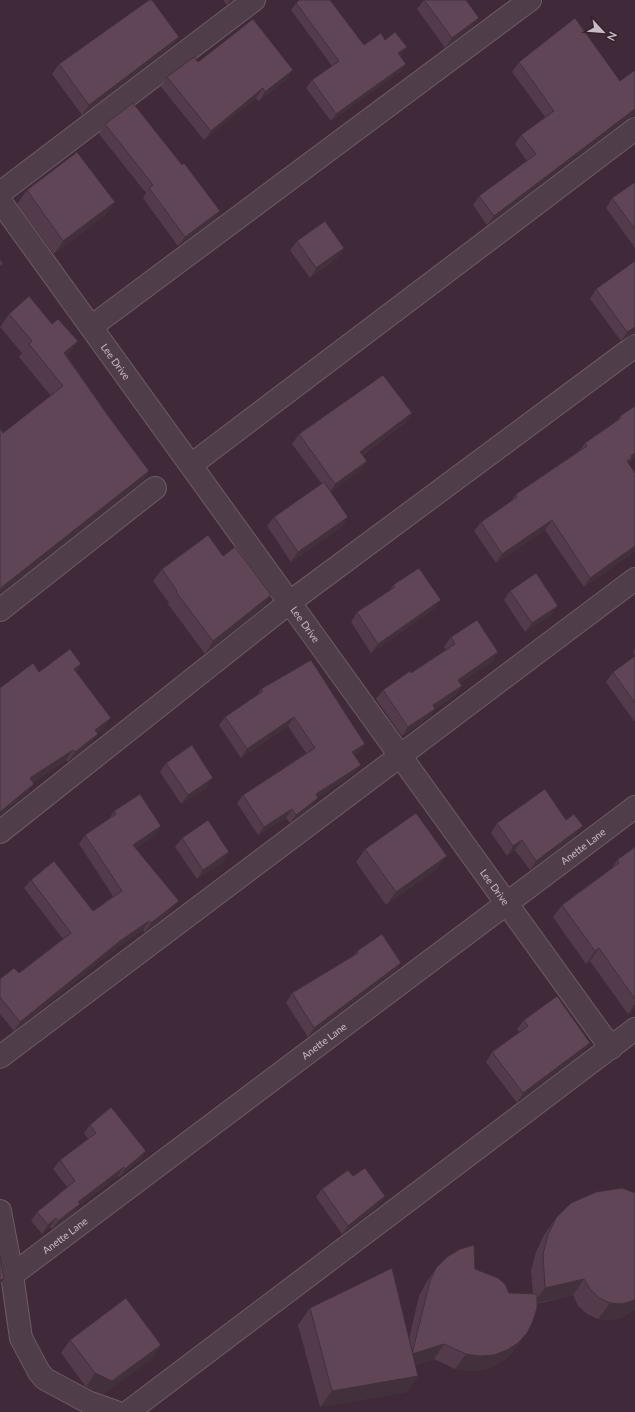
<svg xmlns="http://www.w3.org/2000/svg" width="635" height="1412" viewBox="0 0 635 1412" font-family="Lato,sans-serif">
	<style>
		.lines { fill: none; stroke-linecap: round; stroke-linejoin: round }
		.minor-casing { stroke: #6e5b68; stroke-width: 24 }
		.minor { stroke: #503d4a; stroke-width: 22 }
		.wall { fill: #533b4b }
		.shaded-wall { fill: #43303d }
		.building { fill: #604557; stroke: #43303d }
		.labels { text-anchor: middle; stroke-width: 3; stroke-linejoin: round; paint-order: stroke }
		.street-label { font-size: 10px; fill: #cabac5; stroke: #36222f }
	</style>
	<rect width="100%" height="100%" fill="#402939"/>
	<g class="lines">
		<g class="minor-casing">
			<g id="minor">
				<path d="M0 193 254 0"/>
				<path id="s1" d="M0 201 611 1048"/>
				<path d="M91 327 530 0"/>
				<path d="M191 465 635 129"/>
				<path d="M0 610 155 488"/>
				<path d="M0 832 290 602 635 346"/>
				<path d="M0 1057 635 579"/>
				<path d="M0 1211 12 1275 21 1338 39 1372 45 1379 88 1402 116 1412"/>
				<path id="s2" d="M12 1275 635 807"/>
				<path d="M128 1412 635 1029"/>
			</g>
		</g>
		<use href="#minor" class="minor"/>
	</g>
	<g class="wall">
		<path d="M223 0H233L227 5Z"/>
		<path d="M424 0H466L472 28 445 48 417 9Z"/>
		<path d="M296 3 364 45 401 55 400 56 401 71 331 121 306 88 312 80 332 66 291 10Z"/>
		<path d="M172 46 82 115 52 74 59 64Z"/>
		<path d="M198 62 286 80 259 101 256 98 204 140 161 87 167 77Z"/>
		<path d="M519 62 634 117 627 119 487 225 473 205 479 196 527 161 515 144 521 135 545 117 512 72Z"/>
		<path d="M105 124 213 221 178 246 143 198 146 193 99 134Z"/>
		<path d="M635 182V248L606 208 612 198Z"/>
		<path d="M27 190 105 215 54 254 17 204Z"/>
		<path d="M297 241 344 248 338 257 310 278 290 250Z"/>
		<path d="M635 261V334H633L621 341 590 299 596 289Z"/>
		<path d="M9 314 52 324 78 341 67 356 109 417 149 471 140 484 0 594V428L3 433 51 396 19 357 22 353 0 327Z"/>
		<path d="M635 406V458L628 463 635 551 584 587 545 530 496 563 474 531 481 522 511 501 516 494 580 450 585 443 616 422 620 416Z"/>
		<path d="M412 413 405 423 363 455 367 461 360 470 331 492 342 527 291 562 267 526 274 517 322 484 292 444 299 434Z"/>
		<path d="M223 556 263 608 205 654 168 604 169 603 153 581 162 569Z"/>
		<path d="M393 585 434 609 371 653 351 622 357 612 390 590Z"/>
		<path d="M510 591 551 615 525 632 504 600Z"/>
		<path d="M451 637 498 652 492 662 460 683 462 686 456 695 435 709 428 718 402 736 376 699 383 690 411 673 446 650 444 647Z"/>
		<path d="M635 649V656L633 652Z"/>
		<path d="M635 656V720L634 721 606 682 613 672Z"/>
		<path d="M81 664 76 671 104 728 97 733 91 744 68 762 66 760 33 782 27 794 39 672Z"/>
		<path d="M261 689 365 744 359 752 354 755 361 765 354 773 318 797 312 806 290 823 286 818 258 835 237 803 243 795 306 753 288 726 241 758 219 725 225 717 257 695Z"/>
		<path d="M166 763 207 787 181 804 160 772Z"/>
		<path d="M114 811 155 835 136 848 172 910 145 932 143 930 114 950 14 1031 0 1014V979L19 973 63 939 24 888 31 880 93 911 113 896 79 844 85 835 109 819Z"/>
		<path d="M497 823 576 835 530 870 515 850 507 856 491 833Z"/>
		<path d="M182 838 223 862 197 879 175 847Z"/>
		<path d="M635 847V1009L628 1014 590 961 586 964 553 917 562 905 612 868 617 860Z"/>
		<path d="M365 849 437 869 386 905 356 862Z"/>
		<path d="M357 951 401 963 394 972 308 1037 286 1003 292 993 353 956Z"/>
		<path d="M524 1020 584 1052 517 1103 486 1062 492 1052 519 1032 517 1029Z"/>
		<path d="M90 1125 140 1160 119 1177 118 1176 79 1205 74 1213 52 1229 50 1227 42 1234 31 1221 37 1212 67 1187 53 1169 60 1160 88 1139 84 1133Z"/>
		<path d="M353 1176 385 1196 379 1205 342 1234 316 1197 322 1189Z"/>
		<path d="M635 1193V1309L633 1311 622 1318 610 1320 598 1319 587 1314 578 1306 573 1295 537 1304 516 1348 507 1358 496 1365 483 1370 470 1371 455 1369 434 1359 415 1365 418 1376 406 1392 320 1407 298 1325 310 1308 409 1339 419 1296 426 1283 436 1268 475 1269 509 1293 533 1294 531 1270 536 1252 544 1235 556 1218Z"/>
		<path d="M70 1340 161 1345 151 1359 103 1394 86 1387 61 1353Z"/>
	</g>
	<g class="shaded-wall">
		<path d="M230 0H233L227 5Z"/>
		<path d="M479 18 472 28 445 48 452 38Z"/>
		<path d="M179 37 172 46 82 115 89 105Z"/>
		<path d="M407 47 401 55 393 61 398 53Z"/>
		<path d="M406 64 401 71 331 121 336 114Z"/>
		<path d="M293 70 286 80 259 101 265 92Z"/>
		<path d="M263 88 256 98 204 140 211 131Z"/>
		<path d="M635 109V117H634L627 119 487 225 494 216Z"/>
		<path d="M115 202 105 215 54 254 63 241Z"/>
		<path d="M220 211 213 221 178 246 185 237Z"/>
		<path d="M344 248 338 257 310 278 316 268Z"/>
		<path d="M635 327V334H633L621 341 627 332Z"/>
		<path d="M78 341 68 355 55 366 64 353Z"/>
		<path d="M412 413 405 423 354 461 360 452Z"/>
		<path d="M635 453V458L629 461 625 467 621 470 631 456Z"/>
		<path d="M367 461 360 470 329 494 335 484Z"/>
		<path d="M149 471 140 484 0 594V589L2 587Z"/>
		<path d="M348 517 342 527 291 562 298 552Z"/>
		<path d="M552 520 545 530 496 563 502 554Z"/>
		<path d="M635 546V551L584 587 590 578Z"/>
		<path d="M271 595 263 608 205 654 213 641Z"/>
		<path d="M441 600 434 609 371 653 378 644Z"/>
		<path d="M558 606 551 615 525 632 532 623Z"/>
		<path d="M498 652 492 662 452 689 458 680Z"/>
		<path d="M81 664 74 674V669Z"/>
		<path d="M462 686 456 695 435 709 428 718 402 736 408 727 433 705Z"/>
		<path d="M294 717 288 726 241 758 247 749Z"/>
		<path d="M111 718 104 728 88 740 95 730Z"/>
		<path d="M98 734 91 744 68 762 75 752Z"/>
		<path d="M365 744 359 752 346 761 352 752Z"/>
		<path d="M73 750 66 760 23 788 30 778Z"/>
		<path d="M361 765 354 773 310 803 316 794Z"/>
		<path d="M213 778 207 787 181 804 188 795Z"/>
		<path d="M34 784 27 794 0 816V812Z"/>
		<path d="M318 798 312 806 290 823 296 815Z"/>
		<path d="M292 809 286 818 258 835 264 827Z"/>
		<path d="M161 826 155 835 127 854 133 845Z"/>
		<path d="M583 826 576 835 530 870 536 861Z"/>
		<path d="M522 840 515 850 507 856 513 846Z"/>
		<path d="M229 852 223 862 197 879 203 870Z"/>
		<path d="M447 856 437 869 386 905 396 892Z"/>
		<path d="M179 901 172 910 145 932 151 923Z"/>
		<path d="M149 921 143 930 114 950 14 1031 20 1022 120 941Z"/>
		<path d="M599 948 590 961 586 964 595 951Z"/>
		<path d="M401 963 394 972 308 1037 314 1028Z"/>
		<path d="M635 1004V1009L628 1014Z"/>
		<path d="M590 1043 584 1052 517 1103 523 1093Z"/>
		<path d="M146 1151 140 1160 119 1177 125 1169Z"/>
		<path d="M124 1167 118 1176 79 1205 74 1213 52 1229 58 1221 78 1202Z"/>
		<path d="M385 1196 379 1205 342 1234 348 1226Z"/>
		<path d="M56 1218 50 1227 42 1234 48 1225Z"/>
		<path d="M4 1279 0 1284V1280Z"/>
		<path d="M584 1279 573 1295 533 1304 545 1288Z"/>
		<path d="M635 1300V1309L633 1311 622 1318 610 1320 598 1319 610 1303Z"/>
		<path d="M527 1333 516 1348 507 1358 496 1365 483 1370 470 1371 455 1369 466 1354Z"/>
		<path d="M444 1344 434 1359 402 1369 412 1354Z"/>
		<path d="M161 1345 151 1359 103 1394 86 1387 95 1373Z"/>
		<path d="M418 1376 406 1392 320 1407 332 1391Z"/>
	</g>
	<g class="building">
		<path d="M149 0H152L179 37 89 105 59 64Z"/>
		<path d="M299 0H330L364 45 381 33 385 40 395 32 407 47 398 53 406 64 336 114 312 80 339 61 296 3Z"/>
		<path d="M424 0H466L479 18 452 38Z"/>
		<path d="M575 18 620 81 635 70V109L494 216 479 196 536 154 521 135 554 111 519 62Z"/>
		<path d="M253 19 293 70 265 92 263 88 211 131 167 77 194 57 198 62Z"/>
		<path d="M133 103 182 165 184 163 220 211 185 237 149 188 153 185 105 124Z"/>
		<path d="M77 152 115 202 63 241 27 190Z"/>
		<path d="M635 182V229L612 198Z"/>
		<path d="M325 221 344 248 316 268 297 241Z"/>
		<path d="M0 259 3 264 0 266Z"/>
		<path d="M635 261V327L627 332 596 289Z"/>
		<path d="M29 296 52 324 58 319 78 341 64 353 109 417 149 471 2 587 0 590V428L3 433 63 386 29 344 32 341 9 314Z"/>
		<path d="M383 375 412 413 360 452 367 461 335 484 299 434Z"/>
		<path d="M635 406V453L631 456 632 458 627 461 635 473V546L590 578 552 520 502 554 481 522 517 497 516 494 587 446 585 443 621 418 620 416Z"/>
		<path d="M324 482 348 517 298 552 274 517Z"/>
		<path d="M208 535 223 556 235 547 271 595 213 641 176 592 177 591 162 569Z"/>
		<path d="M419 568 441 600 378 644 357 612 395 587 393 585Z"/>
		<path d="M536 573 558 606 532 623 510 591Z"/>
		<path d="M477 620 498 652 458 680 462 686 433 705 435 709 408 727 383 690 410 671 411 673 455 644 451 637Z"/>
		<path d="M70 649 81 664 74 669 111 718 95 730 98 734 75 752 73 750 30 778 34 784 0 812V688L33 663 39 672Z"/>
		<path d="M635 656V703L613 672Z"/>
		<path d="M311 660 365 744 352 752 361 765 316 794 318 798 296 815 292 809 264 827 243 795 315 748 294 717 247 749 225 717 263 691 261 689Z"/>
		<path d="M192 745 213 778 188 795 166 763Z"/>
		<path d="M545 789 566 820 574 814 583 826 536 861 522 840 513 846 497 823Z"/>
		<path d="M140 794 161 826 133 845 179 901 151 923 149 921 120 941 20 1022 0 997V979L14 968 19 973 71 933 31 880 54 861 93 911 122 891 85 835 116 814 114 811Z"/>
		<path d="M416 813 447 856 396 892 365 849Z"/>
		<path d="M208 820 229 852 203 870 182 838Z"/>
		<path d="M635 847V999L599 948 595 951 562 905 619 863 617 860Z"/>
		<path d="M382 934 401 963 314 1028 292 993 358 953 357 951Z"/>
		<path d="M557 996 590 1043 523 1093 492 1052 528 1026 524 1020Z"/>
		<path d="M111 1107 146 1151 125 1169 124 1167 78 1202 80 1204 58 1221 56 1218 48 1225 37 1212 75 1181 60 1160 96 1133 90 1125Z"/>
		<path d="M365 1168 385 1196 348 1226 322 1189 348 1170 353 1176Z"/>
		<path d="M622 1188 635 1193V1300L622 1304 610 1303 599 1298 590 1289 584 1279 545 1288 543 1254 548 1235 556 1218 571 1203 596 1192Z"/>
		<path d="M474 1245 475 1269 498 1278 505 1284 509 1293 537 1294V1308L533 1321 527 1333 518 1343 507 1350 494 1355 480 1356 466 1354 444 1344 412 1354 430 1281 436 1268 447 1257 460 1249Z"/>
		<path d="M0 1256 4 1279 0 1280Z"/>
		<path d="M392 1268 418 1376 332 1391 310 1308Z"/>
		<path d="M126 1298 161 1345 112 1381 95 1373 70 1340Z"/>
	</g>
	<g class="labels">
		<g class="street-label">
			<text dy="4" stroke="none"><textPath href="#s1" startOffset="198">Lee Drive</textPath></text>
			<text dy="4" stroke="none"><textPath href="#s1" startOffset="522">Lee Drive</textPath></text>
			<text dy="4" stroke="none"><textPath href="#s2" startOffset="714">Anette Lane</textPath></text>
			<text dy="4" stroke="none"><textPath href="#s1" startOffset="846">Lee Drive</textPath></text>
			<text dy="4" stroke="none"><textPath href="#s2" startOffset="390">Anette Lane</textPath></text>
			<text dy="4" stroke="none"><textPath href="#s2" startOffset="66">Anette Lane</textPath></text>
		</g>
	</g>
	<g transform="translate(603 32) rotate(116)" stroke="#36222f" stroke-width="3" paint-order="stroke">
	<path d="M0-3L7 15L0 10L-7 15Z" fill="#cabac5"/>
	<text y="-6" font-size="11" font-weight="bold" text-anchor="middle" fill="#cabac5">N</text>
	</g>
</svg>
